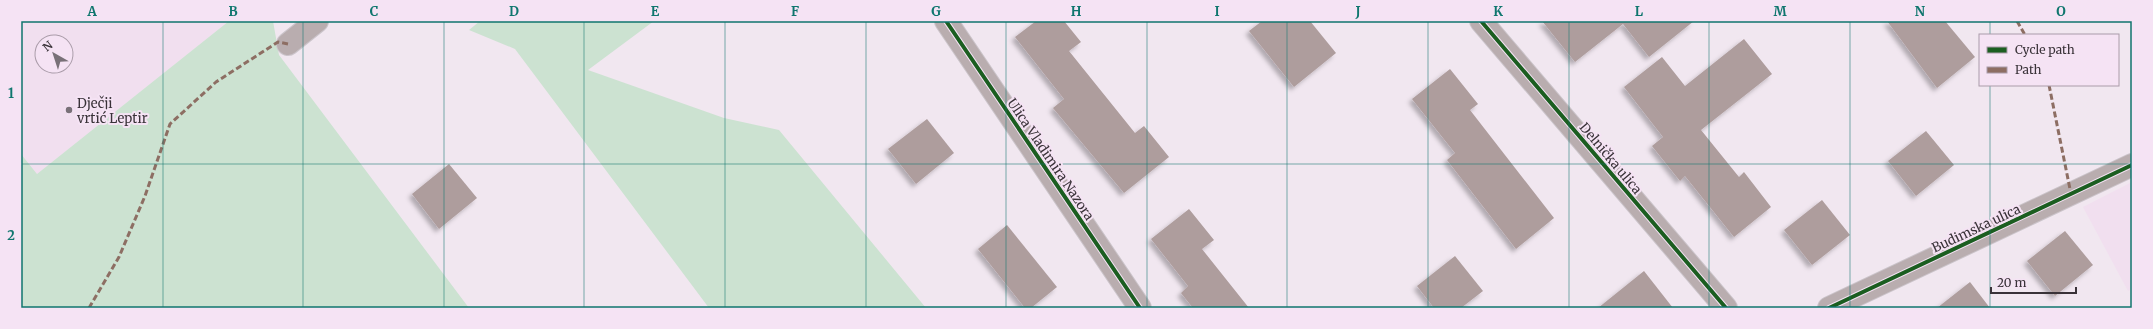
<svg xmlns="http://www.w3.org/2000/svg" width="2153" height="329" viewBox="0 0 2153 329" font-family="Merriweather,serif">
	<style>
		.built { fill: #f1dfef; fill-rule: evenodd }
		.green { fill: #cce2d1 }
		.building { fill: #ae9d9d; filter: url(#shadow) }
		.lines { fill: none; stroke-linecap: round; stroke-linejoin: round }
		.street-casing { stroke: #cbc4ca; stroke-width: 24 }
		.street { stroke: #b9adaf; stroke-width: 22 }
		.quiet { stroke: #8d6e63; stroke-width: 3; stroke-dasharray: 6 3; stroke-linecap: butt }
		.cycleway-casing { stroke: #f5e3f4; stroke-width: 6 }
		.cycleway { stroke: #1b5e20; stroke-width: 4 }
		.grid { fill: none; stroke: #0f766e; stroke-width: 1; stroke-opacity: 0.55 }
		.poi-dot { fill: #797178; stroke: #f5e3f4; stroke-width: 1.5 }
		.labels { text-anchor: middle; stroke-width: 4; stroke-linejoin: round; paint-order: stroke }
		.poi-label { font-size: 13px; fill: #393238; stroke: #f5e3f4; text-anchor: start }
		.street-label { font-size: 13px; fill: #393238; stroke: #f5e3f4 }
		.neatline { fill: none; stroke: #0f766e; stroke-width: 1.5 }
		.grid-label { font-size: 13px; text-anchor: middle; font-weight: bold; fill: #0f766e }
	</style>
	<defs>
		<filter id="shadow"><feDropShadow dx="-3.5" dy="3.5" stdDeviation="2" flood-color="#0004"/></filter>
	</defs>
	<rect width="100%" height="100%" fill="#f1e7f0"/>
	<g class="built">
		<path d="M21 21H229L37 174 21 154ZM42 42H66V66H42Z"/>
		<path d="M2132 182V289L2128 291 2083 207Z"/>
	</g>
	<g class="green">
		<path d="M229 21H273L279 55 469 308H21V154L37 174Z"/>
		<path d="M480 21H654L588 70 724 118 779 130 926 308H709L515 49 469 30Z"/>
	</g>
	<g class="building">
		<path d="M1036 21H1064L1081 42 1069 51 1135 133 1144 126 1169 157 1124 193 1053 108 1064 99 1015 37Z"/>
		<path d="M1262 21H1310L1336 53 1294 87 1249 31Z"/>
		<path d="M1542 21H1694L1649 57 1623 24 1575 62Z"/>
		<path d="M1887 21H1945L1975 57 1937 88Z"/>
		<path d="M1744 39 1772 74 1701 130 1739 177 1744 172 1771 207 1734 237 1685 176 1680 181 1652 146 1663 137 1624 87 1662 57 1685 86Z"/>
		<path d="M1450 69 1478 104 1470 110 1554 218 1516 249 1447 160 1455 153 1412 99Z"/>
		<path d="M927 119 954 153 916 184 888 149Z"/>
		<path d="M1926 131 1954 165 1916 196 1888 161Z"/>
		<path d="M449 164 477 198 439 229 412 194Z"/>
		<path d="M1822 200 1850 235 1812 265 1784 230Z"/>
		<path d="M1189 209 1214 240 1202 249 1249 308H1193L1181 293 1188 286 1151 239Z"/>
		<path d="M1007 225 1057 287 1031 308H1025L978 249Z"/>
		<path d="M2065 231 2093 265 2055 296 2027 261Z"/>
		<path d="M1455 256 1483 291 1461 308H1434L1417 286Z"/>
		<path d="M1644 271 1673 308H1598Z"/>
		<path d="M1970 282 1990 308H1937Z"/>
	</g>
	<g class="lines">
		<g class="street-casing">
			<g id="street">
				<path d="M946 21 1140 308"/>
				<path d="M1481 21 1726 308"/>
				<path d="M288 44 317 21"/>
				<path d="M1829 308 2132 165"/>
			</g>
		</g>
		<use href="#street" class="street"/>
		<g class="quiet">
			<path d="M2017 21 2025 35"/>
			<path d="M2049 85 2071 194"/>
			<path d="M89 308 119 257 145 196 170 124 216 82 278 42 288 44"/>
		</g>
		<g class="cycleway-casing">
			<g id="cycleway">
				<path d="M946 21 1140 308"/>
				<path d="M1481 21 1726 308"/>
				<path d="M1829 308 2132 165"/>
			</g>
		</g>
		<use href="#cycleway" class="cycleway"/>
	</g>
	<path class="grid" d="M163 21V308M303 21V308M444 21V308M584 21V308M725 21V308M866 21V308M1006 21V308M1147 21V308M1287 21V308M1428 21V308M1569 21V308M1709 21V308M1850 21V308M1990 21V35M1990 85V308M21 164H2132"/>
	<circle class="poi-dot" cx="69" cy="110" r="4"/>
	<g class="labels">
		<g class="poi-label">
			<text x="77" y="108">Dječji<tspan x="77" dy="15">vrtić Leptir</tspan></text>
		</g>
		<g class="street-label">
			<text transform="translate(1611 158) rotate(50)" y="5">Delnička ulica</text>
			<text transform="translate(1051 159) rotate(56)" y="5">Ulica Vladimira Nazora</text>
			<text transform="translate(1976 228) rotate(-25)" y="5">Budimska ulica</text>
		</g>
	</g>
	<rect width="2153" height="329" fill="none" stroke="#f5e3f4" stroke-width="44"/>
	<rect x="1979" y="34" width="140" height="52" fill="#f5e3f4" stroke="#aa9ca9"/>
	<rect x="1987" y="47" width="20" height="6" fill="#1b5e20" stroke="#aa9ca9"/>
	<text x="2015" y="54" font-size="12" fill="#393238">Cycle path</text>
	<rect x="1987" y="67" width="20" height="6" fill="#8d6e63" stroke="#aa9ca9"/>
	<text x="2015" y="74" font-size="12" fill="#393238">Path</text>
	<g transform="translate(54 54) rotate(321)"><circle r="19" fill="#f5e3f4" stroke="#aa9ca9"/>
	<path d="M0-3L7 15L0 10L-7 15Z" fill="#797178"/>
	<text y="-6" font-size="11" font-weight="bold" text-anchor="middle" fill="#393238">N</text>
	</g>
	<path d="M1991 287v6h85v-6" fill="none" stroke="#393238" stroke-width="2"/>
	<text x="1997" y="287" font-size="12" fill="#393238" stroke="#f5e3f4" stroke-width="3" paint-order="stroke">20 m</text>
	<rect x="22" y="22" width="2109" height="285" class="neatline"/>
	<g class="grid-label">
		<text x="92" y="16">A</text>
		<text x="233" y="16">B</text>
		<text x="374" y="16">C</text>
		<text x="514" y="16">D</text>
		<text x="655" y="16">E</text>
		<text x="795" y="16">F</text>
		<text x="936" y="16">G</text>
		<text x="1076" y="16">H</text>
		<text x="1217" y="16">I</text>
		<text x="1358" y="16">J</text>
		<text x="1498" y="16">K</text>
		<text x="1639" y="16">L</text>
		<text x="1780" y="16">M</text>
		<text x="1920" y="16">N</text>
		<text x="2061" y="16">O</text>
		<text x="11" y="98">1</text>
		<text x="11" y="240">2</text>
	</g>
</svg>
